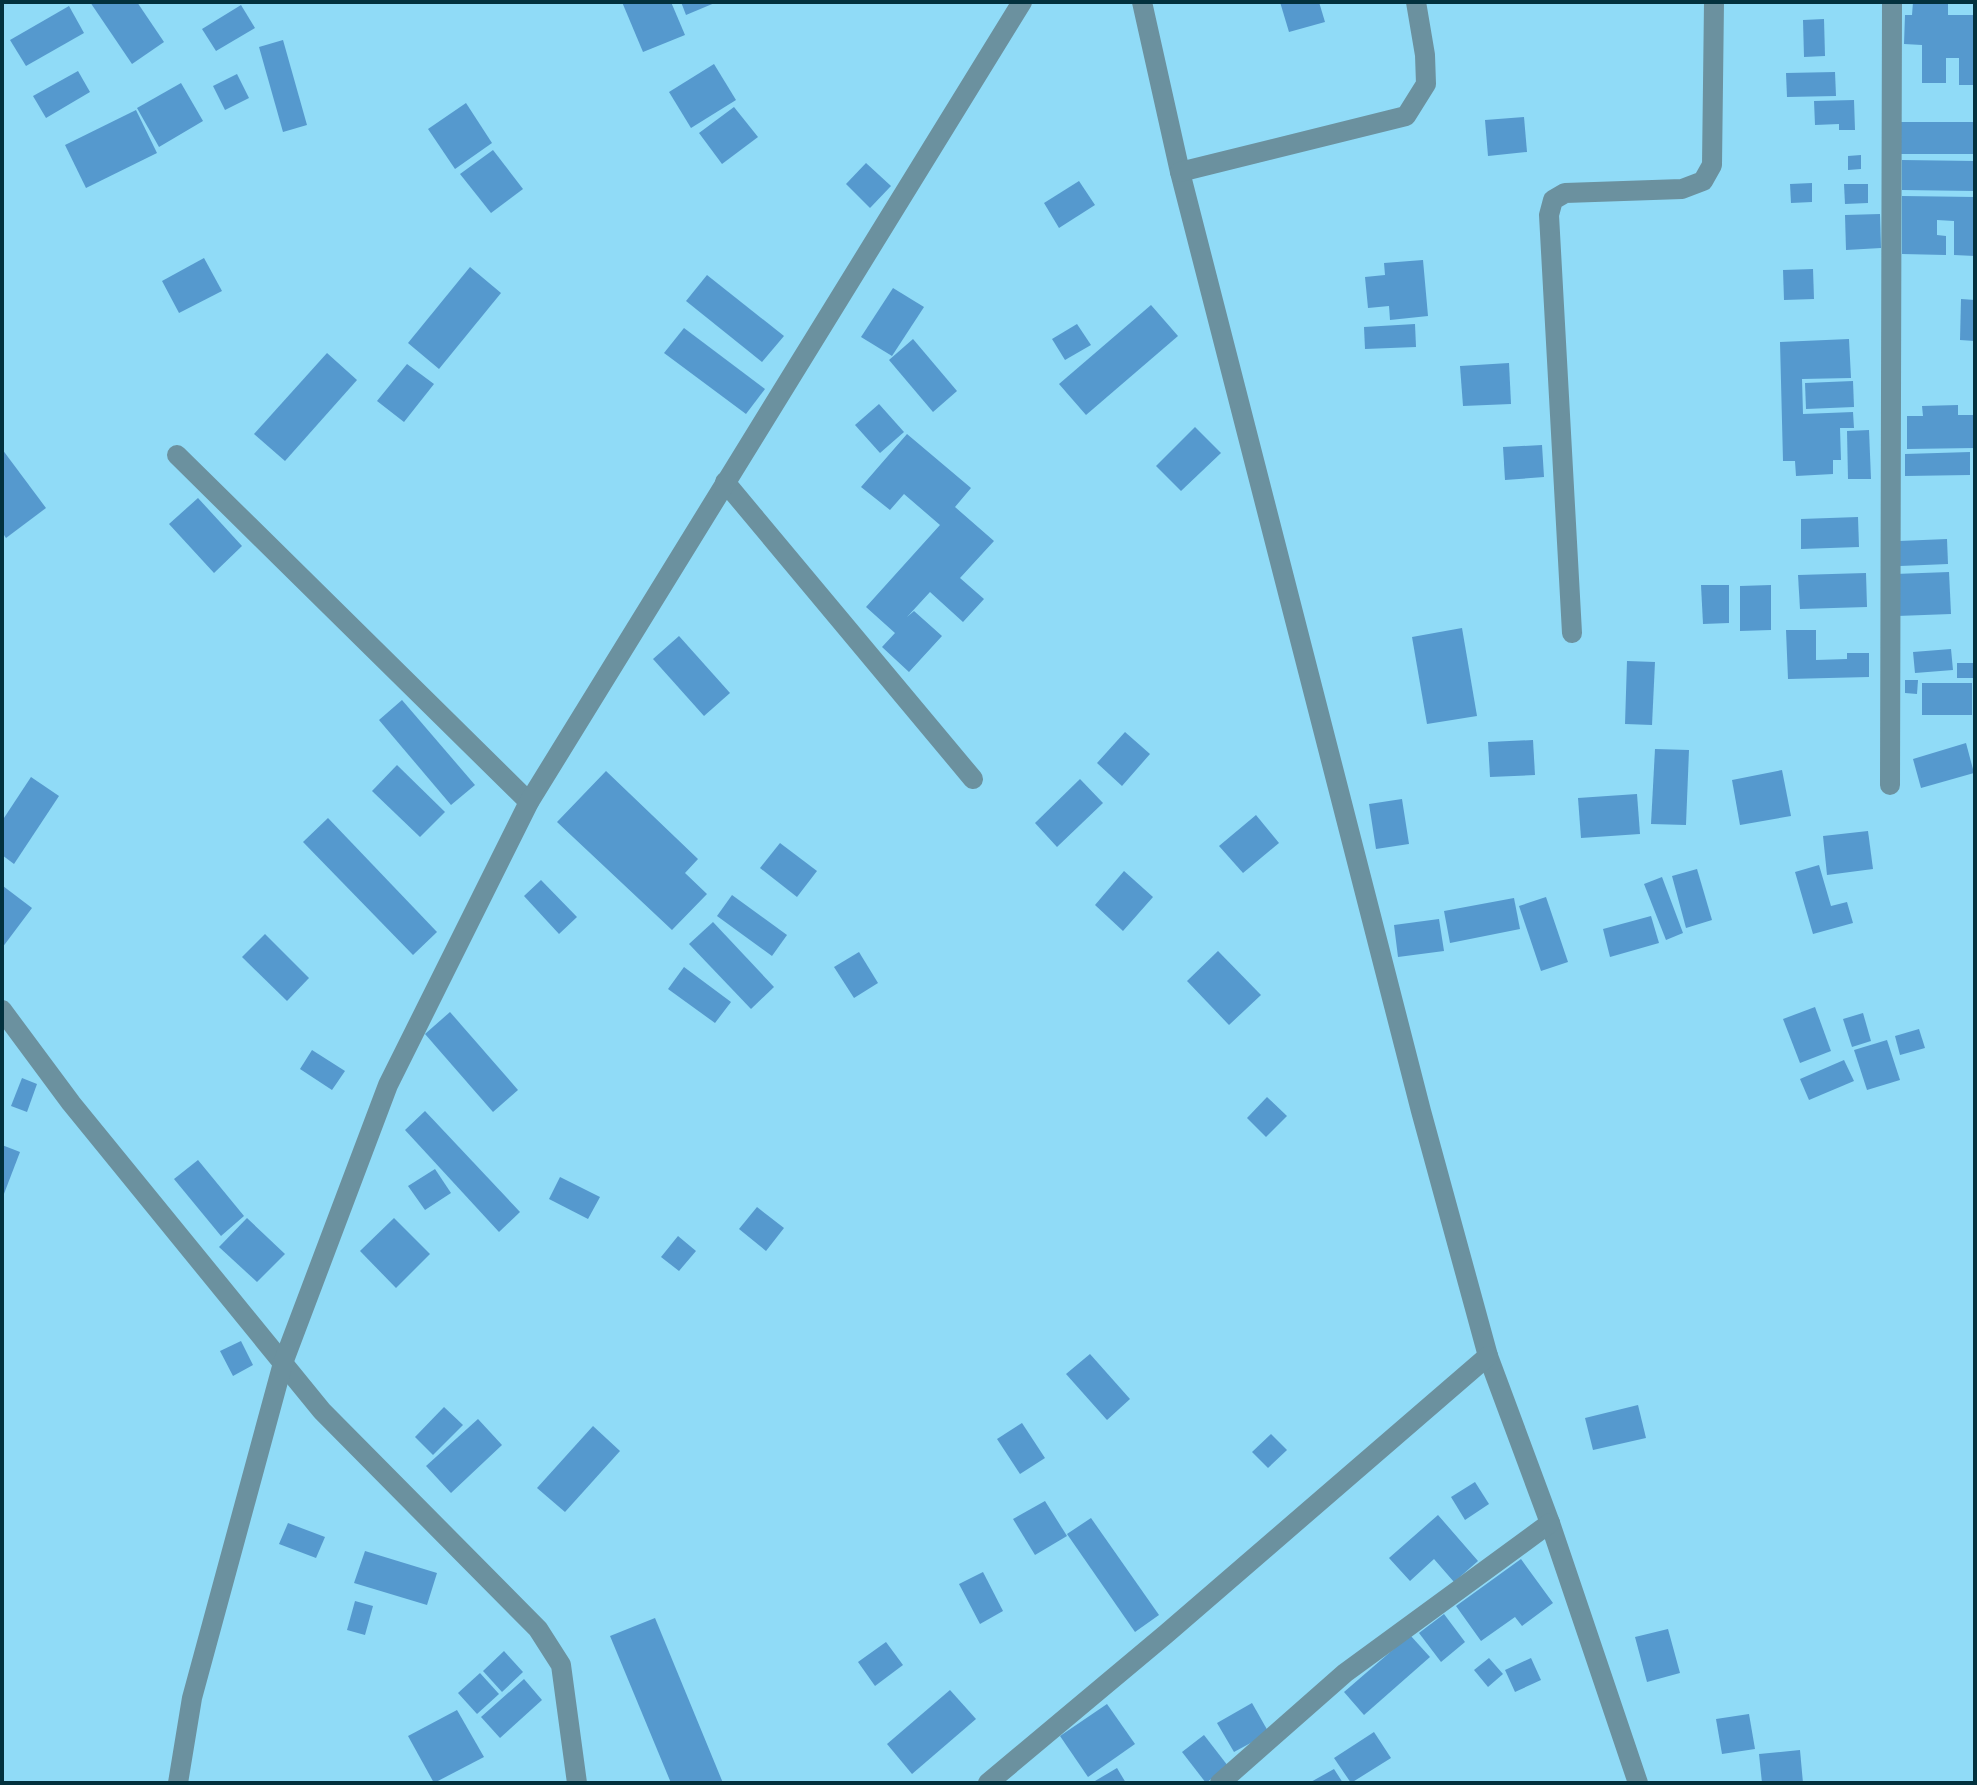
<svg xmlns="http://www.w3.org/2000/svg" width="1977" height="1785" viewBox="0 0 1977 1785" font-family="'Noto Sans',sans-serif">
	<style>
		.building { fill: #5599ce }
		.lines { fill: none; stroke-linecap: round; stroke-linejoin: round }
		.street { stroke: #6b919f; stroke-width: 20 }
	</style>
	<rect width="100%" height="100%" fill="#90dbf7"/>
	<g class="building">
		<path d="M90 2H137L164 42 132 64Z"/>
		<path d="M622 2H671L685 35 643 52Z"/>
		<path d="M681 2H717L686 15Z"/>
		<path d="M1280 2H1319L1325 22 1289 32Z"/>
		<path d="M1913 2H1948V15H1975V85H1959V58H1946V83H1922V45L1904 44 1905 15H1912Z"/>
		<path d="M241 5 255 28 216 51 202 29Z"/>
		<path d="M69 6 84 33 26 66 10 40Z"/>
		<path d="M1824 19 1825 56 1804 57 1803 20Z"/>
		<path d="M283 40 307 125 283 132 259 47Z"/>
		<path d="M714 64 736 100 691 128 669 92Z"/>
		<path d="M78 71 90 92 46 118 33 96Z"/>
		<path d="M1835 72 1836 96 1787 97 1786 73Z"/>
		<path d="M237 74 249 98 225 110 213 86Z"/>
		<path d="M181 83 203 121 159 147 137 108Z"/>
		<path d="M1854 100 1855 130H1839V124L1815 125 1814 101Z"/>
		<path d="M466 103 492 143 455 169 428 129Z"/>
		<path d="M734 107 758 137 722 164 699 133Z"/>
		<path d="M136 110 157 153 86 188 65 145Z"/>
		<path d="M1524 117 1527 152 1488 156 1485 120Z"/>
		<path d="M1900 122H1975V154H1901Z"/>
		<path d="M493 150 523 189 491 213 460 174Z"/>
		<path d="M1861 155V169L1848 170V156Z"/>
		<path d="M1902 160 1975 161V191L1902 190Z"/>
		<path d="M866 163 891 186 870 208 846 184Z"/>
		<path d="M1079 181 1095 205 1059 228 1044 203Z"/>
		<path d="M1812 183V202L1791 203 1790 184Z"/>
		<path d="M1844 184H1868V203L1845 204Z"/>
		<path d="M1902 196 1975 197V256L1954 255V221L1937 220V235L1946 236V255L1902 254Z"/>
		<path d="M1880 214 1881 248 1846 250 1845 215Z"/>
		<path d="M204 258 222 291 179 313 162 281Z"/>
		<path d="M1423 260 1428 316 1390 320 1389 306 1368 308 1365 277 1385 275 1384 263Z"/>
		<path d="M470 267 501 293 439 369 408 343Z"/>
		<path d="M1813 269 1814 299 1784 300 1783 270Z"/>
		<path d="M707 275 784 336 762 362 686 301Z"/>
		<path d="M893 288 924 307 892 356 861 337Z"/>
		<path d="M1961 299 1975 300V341L1960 340Z"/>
		<path d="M1151 305 1178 336 1086 415 1059 384Z"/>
		<path d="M1077 324 1091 345 1065 360 1052 339Z"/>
		<path d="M1415 324 1416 347 1365 349 1364 327Z"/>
		<path d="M684 328 765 389 746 414 664 353Z"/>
		<path d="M913 339 957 391 933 412 889 360Z"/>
		<path d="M1849 339 1851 378 1802 379 1803 414 1853 412 1854 428H1840L1841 460H1833V474L1796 476 1795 461H1783L1780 342Z"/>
		<path d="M327 353 357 380 285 461 254 434Z"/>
		<path d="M1509 363 1511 404 1463 406 1460 366Z"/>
		<path d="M407 364 434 384 404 422 377 401Z"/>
		<path d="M1853 381 1854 407 1806 409 1805 383Z"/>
		<path d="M879 404 904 432 880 453 855 425Z"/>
		<path d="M1958 405V415H1975V448L1907 449V416H1923L1922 406Z"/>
		<path d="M1195 427 1221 453 1181 491 1156 466Z"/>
		<path d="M1869 430 1871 479H1848L1847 431Z"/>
		<path d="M907 434 971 488 955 507 994 541 960 578 984 599 963 622 930 592 907 617 914 611 942 636 909 672 882 647 895 633 866 607 940 525 904 494 890 510 861 487Z"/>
		<path d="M1542 445 1544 477 1505 480 1503 447Z"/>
		<path d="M2 449 46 508 6 538 2 532Z"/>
		<path d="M1970 452V475L1905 476V454Z"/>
		<path d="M198 498 242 546 214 573 169 524Z"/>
		<path d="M1858 517 1859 547 1801 549V519Z"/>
		<path d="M1947 539 1948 564 1900 566 1899 541Z"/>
		<path d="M1949 572 1951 614 1897 616 1895 574Z"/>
		<path d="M1866 573 1867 607 1800 609 1798 575Z"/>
		<path d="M1701 585H1729V623L1703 624Z"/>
		<path d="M1771 585V630L1740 631V586Z"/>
		<path d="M1462 628 1477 716 1427 724 1412 637Z"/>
		<path d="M1786 630H1816V660L1847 659V653H1869V677L1788 679Z"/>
		<path d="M679 636 730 693 704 716 653 659Z"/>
		<path d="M1951 649 1953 670 1915 673 1913 652Z"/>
		<path d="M1627 661 1655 662 1652 725 1625 724Z"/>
		<rect x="1957" y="663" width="17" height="15"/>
		<path d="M1905 680H1918L1917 694 1905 693Z"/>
		<rect x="1922" y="683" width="50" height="32"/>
		<path d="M402 700 475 785 451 805 379 720Z"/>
		<path d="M1125 732 1150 754 1122 786 1097 763Z"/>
		<path d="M1533 740 1535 775 1490 777 1488 742Z"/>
		<path d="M1966 743 1974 773 1921 788 1913 759Z"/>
		<path d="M1655 749 1689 750 1686 825 1651 824Z"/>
		<path d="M397 765 445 812 420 837 372 791Z"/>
		<path d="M1782 770 1791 816 1740 825 1732 780Z"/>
		<path d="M606 771 698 859 685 873 707 894 672 930 557 822Z"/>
		<path d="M31 777 59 796 14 864 2 855V821Z"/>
		<path d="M1080 779 1103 803 1057 847 1035 823Z"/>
		<path d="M1637 794 1640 834 1581 838 1578 798Z"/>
		<path d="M1402 799 1409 844 1376 849 1369 804Z"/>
		<path d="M1256 815 1279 843 1243 873 1219 846Z"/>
		<path d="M328 818 437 932 413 955 303 842Z"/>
		<path d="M1868 831 1873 869 1827 875 1823 836Z"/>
		<path d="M780 843 817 871 797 897 760 868Z"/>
		<path d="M1819 865 1831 906 1847 902 1853 923 1813 934 1795 872Z"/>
		<path d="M1697 869 1712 920 1686 928 1672 876Z"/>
		<path d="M1124 871 1153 897 1123 931 1095 905Z"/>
		<path d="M1662 877 1683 933 1666 940 1644 884Z"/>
		<path d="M541 880 577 917 559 934 524 896Z"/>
		<path d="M3 886 32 908 2 948V887Z"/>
		<path d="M732 895 787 935 772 956 717 916Z"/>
		<path d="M1546 897 1568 962 1541 971 1519 906Z"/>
		<path d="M1514 898 1520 929 1450 943 1444 911Z"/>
		<path d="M1651 916 1659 943 1610 957 1603 929Z"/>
		<path d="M1439 919 1444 951 1398 957 1394 925Z"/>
		<path d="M713 922 774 987 751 1009 689 944Z"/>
		<path d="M265 934 309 978 287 1001 242 957Z"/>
		<path d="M1218 951 1261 995 1229 1025 1187 981Z"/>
		<path d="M859 952 878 983 854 998 834 967Z"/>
		<path d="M684 967 731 1002 715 1023 668 989Z"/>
		<path d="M1815 1007 1831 1051 1800 1063 1783 1019Z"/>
		<path d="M450 1012 518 1090 493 1112 425 1034Z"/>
		<path d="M1863 1013 1871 1041 1852 1047 1843 1019Z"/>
		<path d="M1919 1029 1925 1048 1900 1055 1895 1036Z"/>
		<path d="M1887 1040 1900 1080 1867 1090 1854 1050Z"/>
		<path d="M312 1050 345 1071 332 1090 300 1069Z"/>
		<path d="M1844 1060 1854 1081 1809 1100 1800 1079Z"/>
		<path d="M22 1078 37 1084 27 1112 11 1106Z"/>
		<path d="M1267 1097 1287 1116 1266 1137 1247 1118Z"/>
		<path d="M425 1111 520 1212 499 1232 405 1130Z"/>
		<path d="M2 1145 20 1152 2 1199Z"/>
		<path d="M198 1160 244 1216 221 1236 174 1179Z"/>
		<path d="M435 1169 451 1193 425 1210 408 1186Z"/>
		<path d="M560 1177 600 1197 588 1219 549 1199Z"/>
		<path d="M757 1207 784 1228 766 1251 739 1229Z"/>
		<path d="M247 1218 285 1254 257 1282 219 1247Z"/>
		<path d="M394 1218 430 1254 396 1288 360 1251Z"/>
		<path d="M678 1236 696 1251 679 1271 661 1257Z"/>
		<path d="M241 1341 253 1365 233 1376 220 1351Z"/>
		<path d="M1090 1354 1130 1399 1107 1420 1066 1374Z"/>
		<path d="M1638 1405 1646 1438 1593 1450 1585 1418Z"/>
		<path d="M444 1407 463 1425 433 1455 415 1437Z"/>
		<path d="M478 1419 502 1445 451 1493 426 1466Z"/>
		<path d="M1022 1423 1045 1458 1020 1474 997 1439Z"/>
		<path d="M593 1426 620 1451 565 1512 537 1488Z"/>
		<path d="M1271 1434 1287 1450 1268 1468 1252 1452Z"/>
		<path d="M1475 1482 1489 1504 1465 1520 1451 1497Z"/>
		<path d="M1045 1501 1067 1536 1035 1555 1013 1519Z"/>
		<path d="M1438 1515 1478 1561 1454 1582 1434 1559 1410 1581 1389 1558Z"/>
		<path d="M1091 1518 1159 1615 1135 1632 1067 1534Z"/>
		<path d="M288 1523 325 1537 316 1558 279 1544Z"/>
		<path d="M365 1551 437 1573 427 1605 354 1583Z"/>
		<path d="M1521 1559 1553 1603 1522 1626 1515 1617 1481 1641 1456 1606Z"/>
		<path d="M983 1572 1003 1611 980 1624 959 1584Z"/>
		<path d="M355 1601 373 1606 365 1635 347 1630Z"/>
		<path d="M1444 1614 1465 1642 1441 1662 1419 1633Z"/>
		<path d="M655 1618 723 1783H671L610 1636Z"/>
		<path d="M1668 1629 1680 1673 1647 1682 1635 1637Z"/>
		<path d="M1410 1635 1430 1657 1364 1715 1344 1692Z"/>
		<path d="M886 1642 903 1665 875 1686 858 1662Z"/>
		<path d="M504 1651 523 1672 502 1692 483 1671Z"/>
		<path d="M1489 1658 1503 1674 1488 1687 1474 1670Z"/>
		<path d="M1531 1658 1541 1680 1515 1692 1505 1670Z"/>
		<path d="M480 1673 499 1694 477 1714 458 1693Z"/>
		<path d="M524 1679 542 1700 500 1738 481 1717Z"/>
		<path d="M950 1690 976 1719 912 1774 887 1744Z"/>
		<path d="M1252 1703 1269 1733 1234 1752 1217 1723Z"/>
		<path d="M1107 1704 1135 1744 1088 1777 1060 1736Z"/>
		<path d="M457 1710 484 1757 434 1783 408 1736Z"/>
		<path d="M1749 1714 1755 1749 1722 1754 1716 1719Z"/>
		<path d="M1374 1732 1391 1758 1351 1783 1334 1758Z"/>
		<path d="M1204 1735 1228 1766 1206 1783 1182 1752Z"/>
		<path d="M1800 1750 1803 1783H1762L1759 1754Z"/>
		<path d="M1117 1768 1126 1783H1097L1095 1781Z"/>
		<path d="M1334 1769 1343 1783H1309Z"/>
	</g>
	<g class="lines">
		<g class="street">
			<path d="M1142 2 1180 172 1421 1111 1488 1356 1550 1523 1638 1783"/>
			<path d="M1180 172 1406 116 1426 84 1425 55 1416 2"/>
			<path d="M177 455 529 802"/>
			<path d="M725 482 973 779"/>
			<path d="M1572 633 1549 215 1553 200 1565 193 1682 189 1703 181 1712 165 1714 2"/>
			<path d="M1890 785 1892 2"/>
			<path d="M2 1010 71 1103 322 1411 538 1629 561 1665 577 1783"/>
			<path d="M178 1783 192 1698 283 1363 388 1085 529 802 1022 2"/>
			<path d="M988 1783 1166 1634 1488 1356"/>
			<path d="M1220 1783 1345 1673 1550 1523"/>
		</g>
	</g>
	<rect width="1977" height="1785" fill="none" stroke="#03313e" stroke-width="8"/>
</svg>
